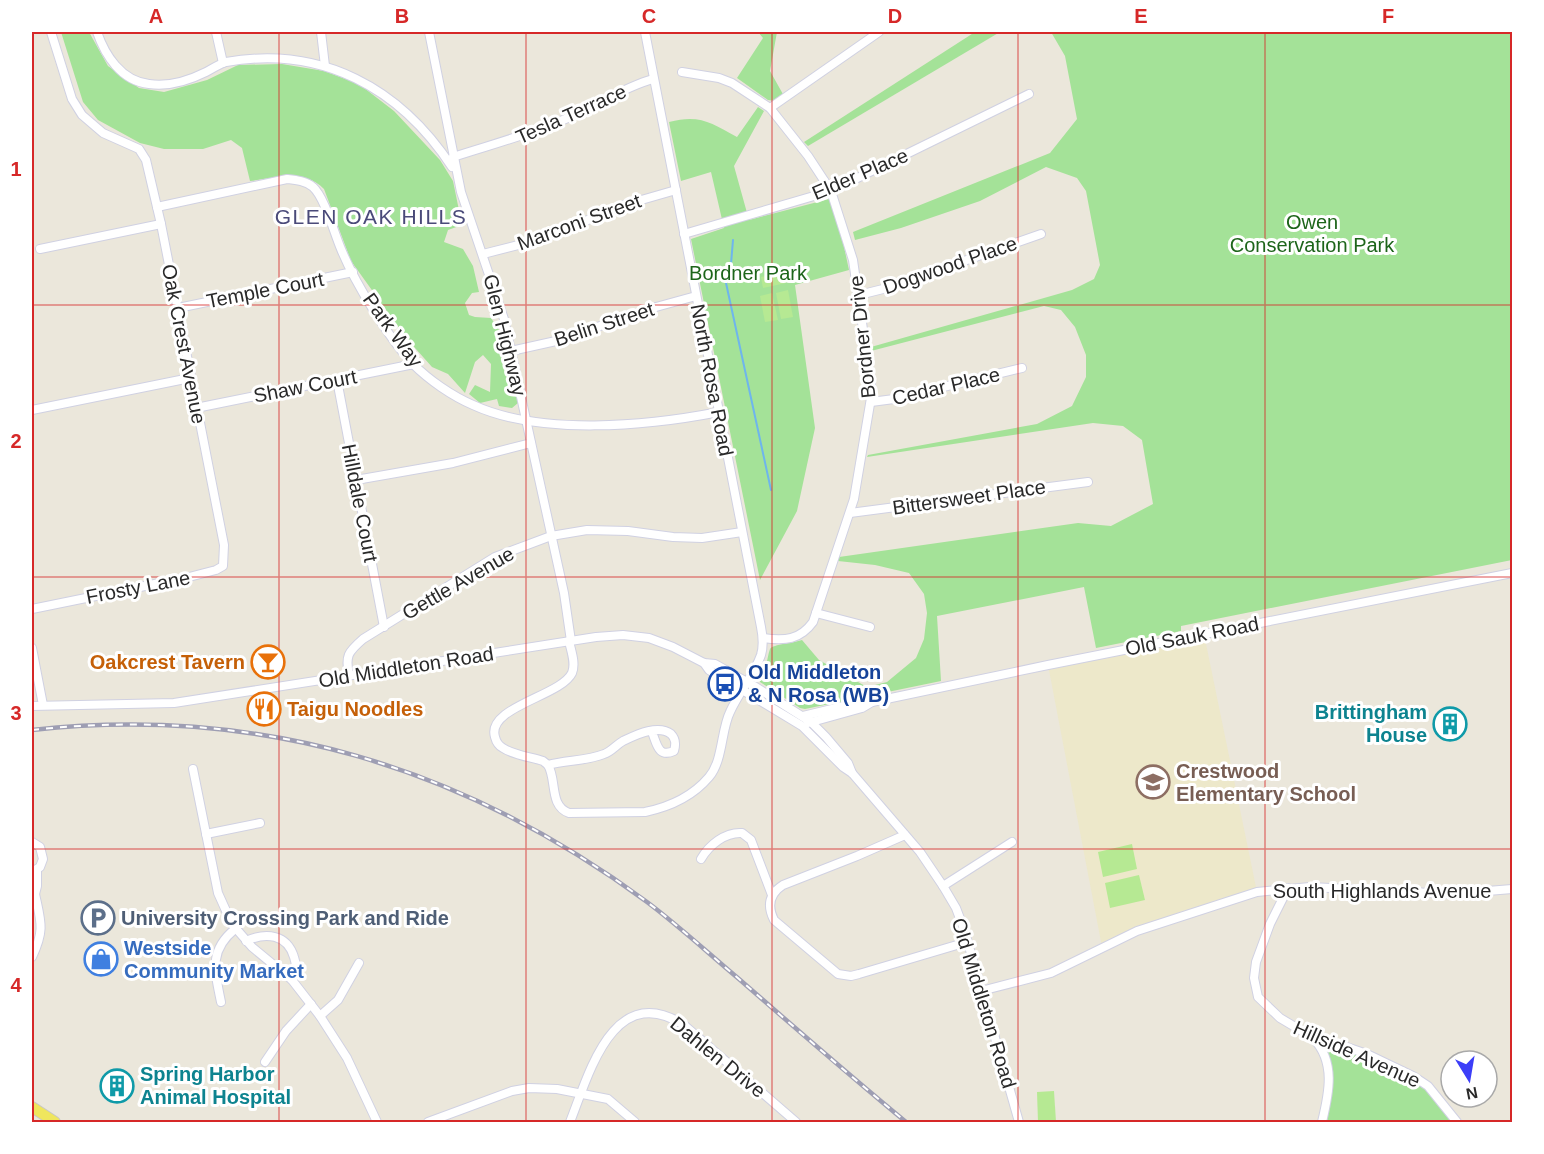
<svg xmlns="http://www.w3.org/2000/svg" width="1544" height="1154" viewBox="0 0 1544 1154" font-family="Helvetica,sans-serif">
	<style>
		.education { fill: #ede8ca }
		.green { fill: #a4e298 }
		.pitch { fill: #b6e993 }
		.lines { fill: none; stroke-linecap: round; stroke-linejoin: round }
		.stream { stroke: #6eb5ed; stroke-width: 2 }
		.minor-casing { stroke: #d0d1e2; stroke-width: 10 }
		.major-casing { stroke: #c7c7c7; stroke-width: 12 }
		.minor { stroke: #fff; stroke-width: 8 }
		.major { stroke: #efe65d; stroke-width: 10 }
		.rail-casing { stroke: #9e9eb3; stroke-width: 4.5 }
		.rail { stroke: #fff; stroke-width: 2; stroke-dasharray: 7; stroke-linecap: butt }
		.grid { fill: none; stroke: #d62828; stroke-width: 1.5; stroke-opacity: 0.55 }
		.labels { text-anchor: middle; stroke-width: 6; stroke-linejoin: round; paint-order: stroke }
		.street-label { font-size: 20px; fill: #292929; stroke: #fff }
		.park-label { font-size: 20px; fill: #1d651a; stroke: #fff }
		.food-label { font-size: 20px; font-weight: bold; fill: #c56008; stroke: #fff; text-anchor: end }
		.transit-label { font-size: 20px; font-weight: bold; fill: #164399; stroke: #fff; text-anchor: start }
		.culture-label { font-size: 20px; font-weight: bold; fill: #0d838f; stroke: #fff; text-anchor: end }
		.education-label { font-size: 20px; font-weight: bold; fill: #785e54; stroke: #fff; text-anchor: start }
		.service-label { font-size: 20px; font-weight: bold; fill: #4e5e75; stroke: #fff; text-anchor: start }
		.shop-label { font-size: 20px; font-weight: bold; fill: #366cbe; stroke: #fff; text-anchor: start }
		.neighbourhood-label { font-size: 21px; letter-spacing: 1.5px; fill: #4a4a79; stroke: #fff }
		.neatline { fill: none; stroke: #d62828; stroke-width: 2 }
		.grid-label { font-size: 20px; text-anchor: middle; font-weight: bold; fill: #d62828 }
	</style>
	<rect width="100%" height="100%" fill="#ebe7db"/>
	<path class="education" d="M1204 634 1257 892 1102 947 1048 665Z"/>
	<g class="green">
		<path d="M61 32H89L108 66 139 88 164 92 207 80 238 65 282 64 324 71 359 84 394 111 440 160 453 181 462 225 448 230 444 242 463 249 473 266 479 292 472 293 465 303 469 315 475 317 491 318 501 333 518 403 512 408 499 406 497 399 480 403 469 394 475 385 490 392 491 364 483 355 475 362 465 393 448 374 432 367 407 339 351 261 324 189C304 169 276 178 250 181L242 148 231 140 203 149H164L140 143 98 120 83 102Z"/>
		<path d="M758 32H777L770 71 784 96 775 101 768 100 737 78 763 38Z"/>
		<path d="M975 32H1000L808 146 804 142Z"/>
		<path d="M1051 32H1512V560L1181 626V631L1096 648 1084 587 937 616 941 681 805 709 800 708 760 682C759 674 763 670 766 664 768 659 768 654 770 649 773 644 794 643 802 640L819 660 867 687 887 682 916 658 924 639 927 613 924 594 909 573 875 565 838 561 839 557 1078 523 1111 526 1153 504 1142 440 1123 426 1093 423 867 457 868 455 1037 424 1072 406 1086 377V355L1075 327 1061 310 1044 306 871 351V347L1072 290 1094 279 1100 265 1086 191 1077 178 1046 167 980 201 901 228 855 240 853 232 1050 153 1077 119 1065 56Z"/>
		<path d="M758 107 764 111 734 166 749 220 829 199 840 228 849 270 795 285 815 428 797 511 760 580 691 239 724 228 711 172 681 181 669 122C700 114 711 123 737 137Z"/>
		<path d="M1320 1042 1375 1060 1427 1089 1452 1122H1327C1330 1092 1338 1068 1320 1042Z"/>
	</g>
	<g class="pitch">
		<path d="M784 272 786 283 763 288 761 277Z"/>
		<path d="M788 290 793 317 781 319 776 293Z"/>
		<path d="M772 293 778 320 765 322 760 296Z"/>
		<path d="M1132 844 1137 869 1103 877 1098 852Z"/>
		<path d="M1139 875 1145 900 1110 908 1105 883Z"/>
		<path d="M1054 1091 1056 1122H1038L1037 1092Z"/>
	</g>
	<g class="lines">
		<path class="stream" d="M733 240 731 264 726 283 771 490"/>
		<g class="minor-casing">
			<g id="minor">
				<path d="M97 32C105 55 121 81 149 84 169 87 188 81 206 72 212 69 219 64 226 62 322 45 400 88 452 167"/>
				<path d="M216 32 223 63"/>
				<path d="M321 32 325 66"/>
				<path d="M429 32 461 192 504 319 564 593 571 641"/>
				<path d="M682 72 719 78 732 83 770 108 808 156 831 191 853 260 872 392 854 499 813 622C800 640 785 641 763 638"/>
				<path d="M770 108 879 32"/>
				<path d="M453 157C493 144 532 134 570 117 598 105 624 87 653 79"/>
				<path d="M157 207 287 179C296 180 306 181 313 187 325 198 334 233 341 249 354 281 389 339 413 364 429 380 452 396 473 405 541 436 647 426 719 412"/>
				<path d="M684 234 831 191 1029 94"/>
				<path d="M40 249 161 224"/>
				<path d="M483 254 542 239 624 205 676 190"/>
				<path d="M859 295 887 288 1041 234"/>
				<path d="M178 308 353 272"/>
				<path d="M511 351 556 341 656 307 696 296"/>
				<path d="M337 380 384 627"/>
				<path d="M871 402 894 399 1022 368"/>
				<path d="M196 408 414 364"/>
				<path d="M32 410 190 378"/>
				<path d="M356 480 453 463 531 443"/>
				<path d="M850 513 1088 482"/>
				<path d="M32 609 189 577 216 570 223 566 224 545 161 224 146 160 139 149 103 133 82 115 72 99 51 32"/>
				<path d="M816 613 870 627"/>
				<path d="M32 648 43 705"/>
				<path d="M704 663 709 670 802 726 843 767 852 773 920 852 943 886 956 908 964 929 1019 1122"/>
				<path d="M349 675C345 656 348 652 363 639L495 557 551 536 587 530 628 531 673 537 702 538 742 532"/>
				<path d="M32 706 174 703 596 637 623 635 649 638 673 647 704 663 715 664 754 686 811 722 826 737 848 763 852 773"/>
				<path d="M803 716 861 702H872L1048 665 1512 573"/>
				<path d="M808 723 862 708 872 702"/>
				<path d="M548 765C557 780 549 806 569 813L645 812C669 807 693 796 709 777 723 761 721 730 730 712 739 692 754 675 761 655 764 645 763 637 761 627L645 32"/>
				<path d="M548 765 543 761C531 757 513 755 503 748 499 746 496 741 495 737 486 707 561 696 572 673 576 663 571 651 569 641"/>
				<path d="M548 765C566 760 587 761 604 754 611 752 616 745 623 741 636 735 658 724 671 734 676 739 676 744 674 751 658 758 657 744 652 732"/>
				<path d="M193 769 218 893 232 924 252 947 292 980 320 1016 347 1058 377 1122"/>
				<path d="M206 834 260 823"/>
				<path d="M905 835 857 856 783 885C769 894 767 906 774 920L838 974 851 976 859 974 967 942"/>
				<path d="M32 842 40 847 43 859 40 867 32 872"/>
				<path d="M701 859C709 845 725 832 742 833L751 840 772 895"/>
				<path d="M943 886 1012 842"/>
				<path d="M1288 888 1270 924 1256 962 1254 978 1258 997 1280 1018 1312 1037 1326 1040 1367 1054 1413 1076 1428 1086 1457 1122"/>
				<path d="M32 889 35 894C41 922 45 930 32 957"/>
				<path d="M35 894 37 886V870"/>
				<path d="M246 941C266 932 287 934 294 957 297 966 296 971 292 980"/>
				<path d="M981 991 1051 973 1137 931 1257 892 1310 887 1451 894 1512 889"/>
				<path d="M221 1002C215 972 208 951 235 929"/>
				<path d="M320 1016 338 1000 359 963"/>
				<path d="M1313 1038C1336 1062 1329 1093 1322 1122"/>
				<path d="M265 1062 286 1031 311 1004"/>
				<path d="M428 1122 512 1091 529 1088 557 1089 608 1099 635 1122"/>
				<path d="M570 1122C589 1074 613 980 684 1025L796 1122"/>
			</g>
		</g>
		<g class="major-casing">
			<path id="major" d="M32 1107 55 1122"/>
		</g>
		<use href="#minor" class="minor"/>
		<use href="#major" class="major"/>
		<g class="rail-casing">
			<path id="rail" d="M32 730C260 705 462 766 647 902 679 926 708 953 739 979 794 1027 849 1075 906 1122"/>
		</g>
		<use href="#rail" class="rail"/>
	</g>
	<path class="grid" d="M279 32V1122M526 32V1122M772 32V1122M1018 32V1122M1265 32V1122M32 305H1512M32 577H1512M32 849H1512"/>
	<defs>
		<g id="bar-ring" transform="scale(1.725)"><circle r="9.5" fill="#fff" stroke="#e8710a" stroke-width="1.5"/><path d="M-6-5H6L.8 .8V4.5H3.5V6h-7V4.5H-.8V.8Z" fill="#e8710a"/></g>
		<g id="bus-ring" transform="scale(1.725)"><circle r="9.5" fill="#fff" stroke="#1a4fb4" stroke-width="1.5"/><path d="M-5-6H5V4H4V6H2V4H-2V6H-4V4H-5ZM-3.5-4V0h7V-4ZM-3.5 1.2v1.5H-2V1.2ZM2 1.2v1.5H3.5V1.2Z" fill="#1a4fb4"/></g>
		<g id="restaurant-ring" transform="scale(1.725)"><circle r="9.5" fill="#fff" stroke="#e8710a" stroke-width="1.5"/><path d="M-5-6h1v4h1v-4h1v4h1v-4h1v5L-1.5 .5V6h-2V.5L-5-1ZM5-6V6H3V1.5H1.5Q1.5-4 5-6Z" fill="#e8710a"/></g>
		<g id="building-ring" transform="scale(1.725)"><circle r="9.5" fill="#fff" stroke="#0f9aa8" stroke-width="1.5"/><path d="M-4-6H4V6H1V3H-1V6H-4ZM-2.5-4.3h1.7v1.8h-1.7ZM.8-4.3h1.7v1.8H.8ZM-2.5-1h1.7V.8h-1.7ZM.8-1h1.7V.8H.8Z" fill="#0f9aa8"/></g>
		<g id="school-ring" transform="scale(1.725)"><circle r="9.5" fill="#fff" stroke="#8d6e63" stroke-width="1.5"/><path d="M0-5L7-2L0 1L-7-2ZM-4 1L0 2.5L4 1V4Q0 6-4 4Z" fill="#8d6e63"/></g>
		<g id="parking-ring" transform="scale(1.725)"><circle r="9.5" fill="#fff" stroke="#5c6f8a" stroke-width="1.5"/><path d="M-3.5-5.5H1a3.5 3.5 0 0 1 0 7H-1V5.5H-3.5ZM-1-3.4V-.6H.8a1.4 1.4 0 0 0 0-2.8Z" fill="#5c6f8a"/></g>
		<g id="shop-ring" transform="scale(1.725)"><circle r="9.5" fill="#fff" stroke="#3f7fe0" stroke-width="1.5"/><path d="M-5-2.5h2.3a2.7 3.5 0 0 1 5.4 0H5L5.5 6h-11ZM-1.5-2.5h3a1.5 2.3 0 0 0-3 0Z" fill="#3f7fe0"/></g>
	</defs>
	<g fill-rule="evenodd">
		<use href="#bar-ring" x="268" y="662"/>
		<use href="#bus-ring" x="725" y="684"/>
		<use href="#restaurant-ring" x="264" y="709"/>
		<use href="#building-ring" x="1450" y="724"/>
		<use href="#school-ring" x="1153" y="782"/>
		<use href="#parking-ring" x="98" y="918"/>
		<use href="#shop-ring" x="101" y="959"/>
		<use href="#building-ring" x="117" y="1086"/>
	</g>
	<g class="labels">
		<g class="street-label">
			<text transform="translate(571 114) rotate(-24)" y="7">Tesla Terrace</text>
			<text transform="translate(860 174) rotate(-23)" y="7">Elder Place</text>
			<text transform="translate(579 222) rotate(-20)" y="7">Marconi Street</text>
			<text transform="translate(950 265) rotate(-19)" y="7">Dogwood Place</text>
			<text transform="translate(265 290) rotate(-11)" y="7">Temple Court</text>
			<text transform="translate(604 324) rotate(-18)" y="7">Belin Street</text>
			<text transform="translate(393 330) rotate(54)" y="7">Park Way</text>
			<text transform="translate(505 335) rotate(76)" y="7">Glen Highway</text>
			<text transform="translate(862 337) rotate(-96)" y="7">Bordner Drive</text>
			<text transform="translate(184 344) rotate(79)" y="7">Oak Crest Avenue</text>
			<text transform="translate(712 380) rotate(79)" y="7">North Rosa Road</text>
			<text transform="translate(305 386) rotate(-11)" y="7">Shaw Court</text>
			<text transform="translate(946 386) rotate(-13)" y="7">Cedar Place</text>
			<text transform="translate(969 497) rotate(-8)" y="7">Bittersweet Place</text>
			<text transform="translate(360 503) rotate(79)" y="7">Hilldale Court</text>
			<text transform="translate(458 583) rotate(-30)" y="7">Gettle Avenue</text>
			<text transform="translate(138 587) rotate(-11)" y="7">Frosty Lane</text>
			<text transform="translate(1192 636) rotate(-11)" y="7">Old Sauk Road</text>
			<text transform="translate(406 667) rotate(-9)" y="7">Old Middleton Road</text>
			<text x="1382" y="898">South Highlands Avenue</text>
			<text transform="translate(984 1003) rotate(73)" y="7">Old Middleton Road</text>
			<text transform="translate(1357 1054) rotate(24)" y="7">Hillside Avenue</text>
			<text transform="translate(718 1057) rotate(39)" y="7">Dahlen Drive</text>
		</g>
		<g class="park-label">
			<text x="1312" y="229">Owen<tspan x="1312" dy="23">Conservation Park</tspan></text>
			<text x="748" y="280">Bordner Park</text>
		</g>
		<g class="food-label">
			<text x="245" y="669">Oakcrest Tavern</text>
			<text x="287" y="716" text-anchor="start">Taigu Noodles</text>
		</g>
		<g class="transit-label">
			<text x="748" y="679">Old Middleton<tspan x="748" dy="23">&amp; N Rosa (WB)</tspan></text>
		</g>
		<g class="culture-label">
			<text x="1427" y="719">Brittingham<tspan x="1427" dy="23">House</tspan></text>
			<text x="140" y="1081" text-anchor="start">Spring Harbor<tspan x="140" dy="23">Animal Hospital</tspan></text>
		</g>
		<g class="education-label">
			<text x="1176" y="778">Crestwood<tspan x="1176" dy="23">Elementary School</tspan></text>
		</g>
		<g class="service-label">
			<text x="121" y="925">University Crossing Park and Ride</text>
		</g>
		<g class="shop-label">
			<text x="124" y="955">Westside<tspan x="124" dy="23">Community Market</tspan></text>
		</g>
		<g class="neighbourhood-label">
			<text x="371" y="224">GLEN OAK HILLS</text>
		</g>
	</g>
	<rect width="1544" height="1154" fill="none" stroke="#ffffff" stroke-width="66"/>
	<g transform="translate(1469 1079) rotate(169)"><circle r="28" fill="#ffffff" stroke="#a9a9a9" stroke-width="1.5"/>
	<path d="M0-4.5L10 22L0 15L-10 22Z" fill="#3c3ef8"/>
	<text y="-9" font-size="16" font-weight="bold" text-anchor="middle" fill="#292929">N</text>
	</g>
	<rect x="33" y="33" width="1478" height="1088" class="neatline"/>
	<g class="grid-label">
		<text x="156" y="23">A</text>
		<text x="402" y="23">B</text>
		<text x="649" y="23">C</text>
		<text x="895" y="23">D</text>
		<text x="1141" y="23">E</text>
		<text x="1388" y="23">F</text>
		<text x="16" y="176">1</text>
		<text x="16" y="448">2</text>
		<text x="16" y="720">3</text>
		<text x="16" y="992">4</text>
	</g>
</svg>
